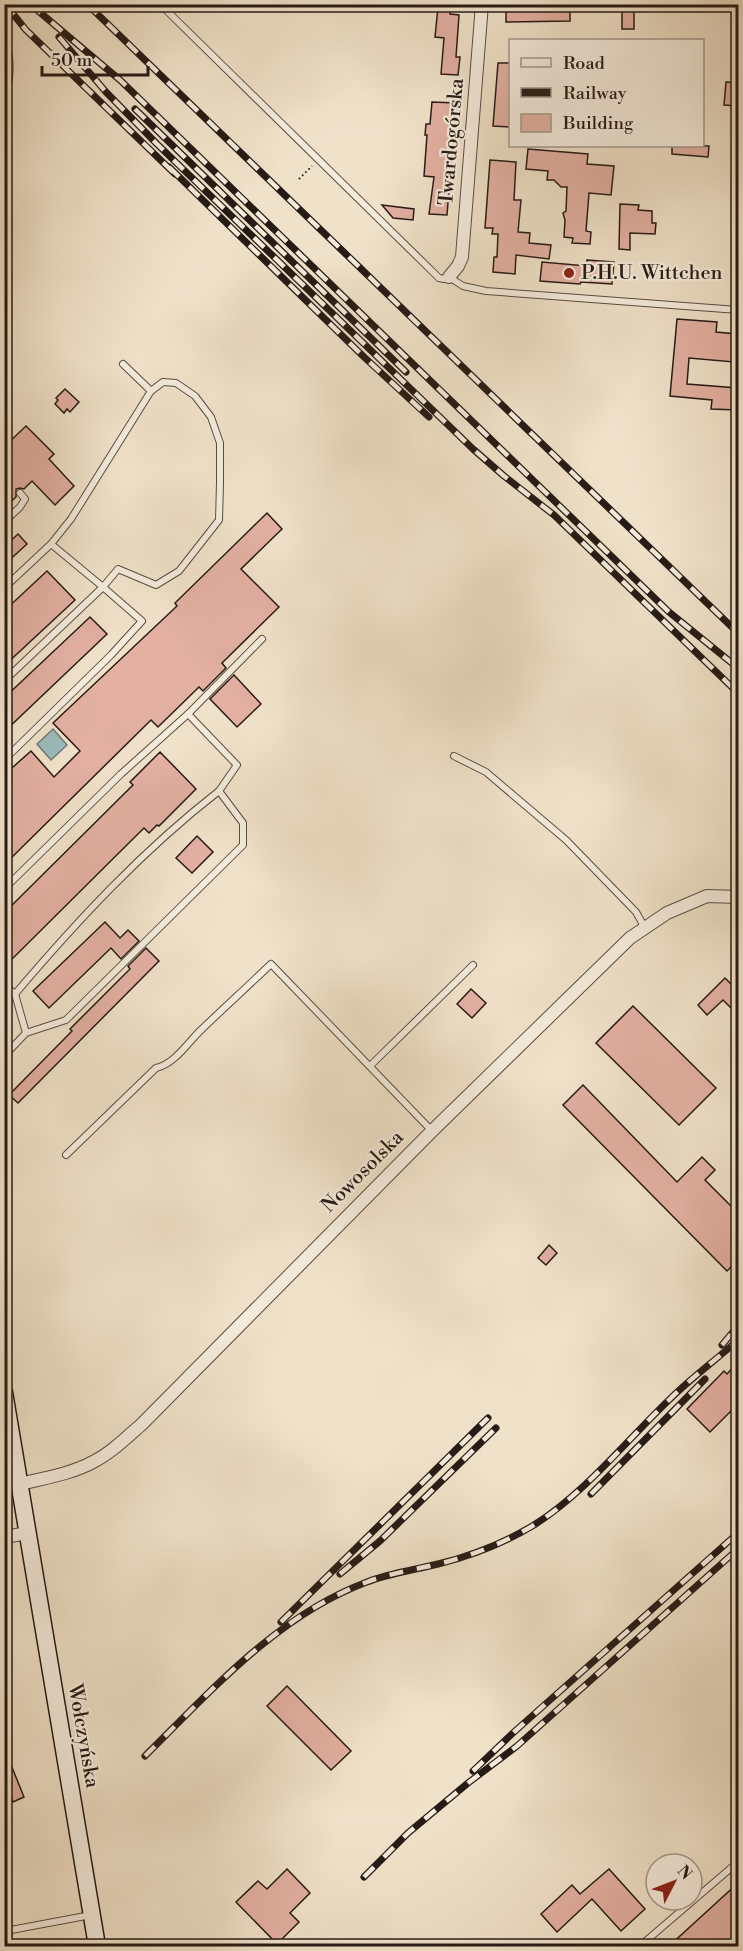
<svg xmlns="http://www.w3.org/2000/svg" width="743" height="1951" font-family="'Libre Bodoni',serif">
  <rect width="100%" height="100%" fill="#f0e2c9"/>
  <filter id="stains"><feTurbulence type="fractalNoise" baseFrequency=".00333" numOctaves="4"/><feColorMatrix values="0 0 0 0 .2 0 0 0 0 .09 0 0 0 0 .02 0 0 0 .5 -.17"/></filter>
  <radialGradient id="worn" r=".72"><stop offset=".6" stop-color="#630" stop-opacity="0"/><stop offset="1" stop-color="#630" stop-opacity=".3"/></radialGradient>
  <path fill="#9bbcbc" stroke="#6d7c79" stroke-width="1.5" d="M53,729L67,745L51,760L37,744Z"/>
  <g fill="#e3b0a2" stroke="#271b15" stroke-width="1.5">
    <path d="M506,4H529V9L570,7V21L506,22Z"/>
    <path d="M438,7L450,8V14L459,15L456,57H460L458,75L441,74L444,38L435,37Z"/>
    <rect x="622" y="8" width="12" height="21"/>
    <path d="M498,63H510V127L493,126Z"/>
    <path d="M726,82L738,83V106L724,105Z"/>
    <path d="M432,102L456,103L447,215L429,214L434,177L424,176L427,135H425L426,124H430Z"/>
    <path d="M672,146H709L708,157L672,154Z"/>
    <path d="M528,149L588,154L587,164L614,166L611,195L589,193L586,231L591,232L590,244L572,243L573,238L564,237L565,220L563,213L566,211L567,187H561L554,180H547L548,171L526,169Z"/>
    <path d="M490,160L516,162L514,200H521L518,232L530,233L529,243L551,245L549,259L516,255L515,274L493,272L494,257H497L498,234H492L493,228H485Z"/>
    <path d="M620,204L639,205L638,210L652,211V223H656L655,234L630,233V250L619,249Z"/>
    <path d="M382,205L414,209L413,220L393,218Z"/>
    <path d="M587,260L614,262L612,284L581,282L580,284L540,281L542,262L587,266Z"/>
    <path d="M677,319L717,322L716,332L737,334L734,362L689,358L687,384L738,388L737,410L711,409L712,400L670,396Z"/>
    <path d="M65,389L79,402L70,412L67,409L64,413L55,404L58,400L56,398Z"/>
    <path d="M26,426L54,454L49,459L74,486L55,505L32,481L24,489L20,488L16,489V497L4,508V447Z"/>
    <path d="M267,513L282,529L241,569L279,607L222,663L226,668L203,691L199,687L158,727L151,720L4,865V831L9,826L4,821V775L31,751L54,777L80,751L53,723L177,606L175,603Z"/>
    <path d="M18,534L27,544L4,565V547Z"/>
    <path d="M47,571L75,600L4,666V611Z"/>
    <path d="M90,617L107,634L4,732V698Z"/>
    <path d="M234,675L261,704L237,727L210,699Z"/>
    <path d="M160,752L196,789L159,826L157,825L149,833L144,828L4,967V913L133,785L130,782Z"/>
    <path d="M197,836L213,852L192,873L176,858Z"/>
    <path d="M105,922L120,938L128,930L139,941L121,959L111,948L49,1008L33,991Z"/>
    <path d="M146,948L159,961L18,1103L9,1095L72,1031L70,1029L130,969L128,966Z"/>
    <path d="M725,978L738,991V1015L723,1000L707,1015L698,1005Z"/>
    <path d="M471,989L486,1003L472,1018L457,1004Z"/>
    <path d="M633,1006L716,1088L679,1125L596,1043Z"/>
    <path d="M583,1085L677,1182L702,1157L715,1170L705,1180L738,1213V1260L727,1271L563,1105Z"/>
    <path d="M549,1245L557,1253L546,1265L538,1258Z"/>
    <path d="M738,1362V1404L710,1432L687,1409L724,1371L727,1374Z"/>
    <path d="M287,1686L351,1751L331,1770L267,1706Z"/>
    <path d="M5,1750L24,1797L13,1802L11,1796L4,1799Z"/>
    <path d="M287,1869L310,1893L290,1913L299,1922L277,1944L236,1902L258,1881L267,1889Z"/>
    <path d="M609,1869L645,1909L621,1931L592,1899L557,1932L541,1914L572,1885L580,1894Z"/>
    <path d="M738,1883V1947H668Z"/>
  </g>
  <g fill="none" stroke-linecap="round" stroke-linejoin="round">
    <defs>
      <g id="lane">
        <path d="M160,4L439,278L444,279L449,277L463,286L486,291L738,310"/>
        <path d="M4,38C12,58 11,79 4,100"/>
        <path d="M123,364L151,391"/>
        <path d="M4,522L20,507L25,499L20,493"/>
        <path d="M4,588L51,544L71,519L151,391L163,382L176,383L195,396L211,417L220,443V483L219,520L179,571L156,585L118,569L103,587L51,544"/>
        <path d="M4,681L103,587L142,621L111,655L4,760"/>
        <path d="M454,756L486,772L566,840L636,912L645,928"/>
        <path d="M4,889L121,774L188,714L262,639"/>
        <path d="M4,985L15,994L26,1033"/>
        <path d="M15,994C77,921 143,850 219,791"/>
        <path d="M4,1056L26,1033L66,1020L243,845V823L219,791L237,765L188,714"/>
        <path d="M370,1066L473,965"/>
        <path d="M66,1155L156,1068C176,1063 188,1042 202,1029C225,1007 248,986 271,964L432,1131"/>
        <path d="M4,1939L11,1930L91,1915"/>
        <path d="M640,1946L738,1862"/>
      </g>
      <g id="street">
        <path d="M449,277L458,266L462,257L482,4"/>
        <path d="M738,583V584"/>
        <path d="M20,1484C44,1478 71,1474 93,1462C111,1453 126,1438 142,1424L432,1131L630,938L667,913L707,896L738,897"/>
        <path d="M4,1537L28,1533"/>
      </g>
      <path id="secondary" d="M4,1392L97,1946"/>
    </defs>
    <use href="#lane" stroke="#594d42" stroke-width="8"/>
    <use href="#street" stroke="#594d42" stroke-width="14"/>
    <use href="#secondary" stroke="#271b15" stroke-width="19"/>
    <path stroke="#271b15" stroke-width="2" stroke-dasharray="1.5 3" stroke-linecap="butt" d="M299,179L312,166"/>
    <use href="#lane" stroke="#f5ecdc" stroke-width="6"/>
    <use href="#street" stroke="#f5ecdc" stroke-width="12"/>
    <use href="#secondary" stroke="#f5ecdc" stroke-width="16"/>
    <defs>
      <g id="rail">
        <path d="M5,4L26,30L175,174"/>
        <path d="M30,4L120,80L669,612L738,668"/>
        <path d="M87,4L738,633"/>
        <path d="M59,37L106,92L157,144L473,449L504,476L554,515L738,693"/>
        <path d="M135,109L406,372"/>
        <path d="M169,167L364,357L429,417"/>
        <path d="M722,1345L738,1326"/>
        <path d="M591,1494L705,1379"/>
        <path d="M340,1574L380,1541L496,1428"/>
        <path d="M281,1622L488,1418"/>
        <path d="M145,1756C211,1691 278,1615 367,1582C390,1573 414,1570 438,1564C471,1556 504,1543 534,1525C586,1492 626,1441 670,1399C691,1378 716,1360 738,1340"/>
        <path d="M473,1771L514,1732L738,1533"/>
        <path d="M364,1877L408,1833L468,1783L517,1746L738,1549"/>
      </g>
    </defs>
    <use href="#rail" stroke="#271b15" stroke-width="7"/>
    <use href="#rail" stroke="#f5ecdc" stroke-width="4.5" stroke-dasharray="14" stroke-linecap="butt"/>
  </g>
  <circle fill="#8f2418" stroke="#f5ecdc" stroke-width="2" cx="569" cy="273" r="6"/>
  <g text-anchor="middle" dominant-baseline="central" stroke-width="4.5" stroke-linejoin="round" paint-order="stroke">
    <g font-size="20" fill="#271b15" stroke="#f5ecdc">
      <text transform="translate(452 142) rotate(-85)">Twardogórska</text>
      <text transform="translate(363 1172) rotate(-45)">Nowosolska</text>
      <text transform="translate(83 1736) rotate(80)">Wołczyńska</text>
    </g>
    <g font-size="20" fill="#271b15" stroke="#f5ecdc" text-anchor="start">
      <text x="581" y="273">P.H.U. Wittchen</text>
    </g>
  </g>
  <rect width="743" height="1951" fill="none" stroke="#f0e2c9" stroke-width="24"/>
  <rect x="6" y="6" width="731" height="1939" fill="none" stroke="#271b15" stroke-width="3"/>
  <rect x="12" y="12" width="719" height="1927" fill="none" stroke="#271b15" stroke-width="1.5"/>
  <rect x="509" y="39" width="195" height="108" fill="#f5ecdc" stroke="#a3988c" stroke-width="1.5"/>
  <rect x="521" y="58" width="30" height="9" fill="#f5ecdc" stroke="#a3988c" stroke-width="1.5"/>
  <text x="563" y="69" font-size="18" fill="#271b15">Road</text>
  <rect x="521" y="88" width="30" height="9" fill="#271b15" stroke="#a3988c" stroke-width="1.5"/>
  <text x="563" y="99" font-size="18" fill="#271b15">Railway</text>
  <rect x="521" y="114" width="30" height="18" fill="#e3b0a2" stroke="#a3988c" stroke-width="1.5"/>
  <text x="563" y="129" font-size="18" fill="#271b15">Building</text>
  <g transform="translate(674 1882) rotate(48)"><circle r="28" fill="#f5ecdc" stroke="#a3988c" stroke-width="1.5"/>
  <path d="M0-4.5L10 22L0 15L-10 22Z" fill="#8f2418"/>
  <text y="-9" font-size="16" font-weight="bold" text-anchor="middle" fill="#271b15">N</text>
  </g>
  <path d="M42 66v9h106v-9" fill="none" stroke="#271b15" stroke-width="3"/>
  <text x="51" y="66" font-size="18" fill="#271b15" stroke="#f5ecdc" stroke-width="4.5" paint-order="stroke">50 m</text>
  <rect width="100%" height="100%" filter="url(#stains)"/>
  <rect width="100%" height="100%" fill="url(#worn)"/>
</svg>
